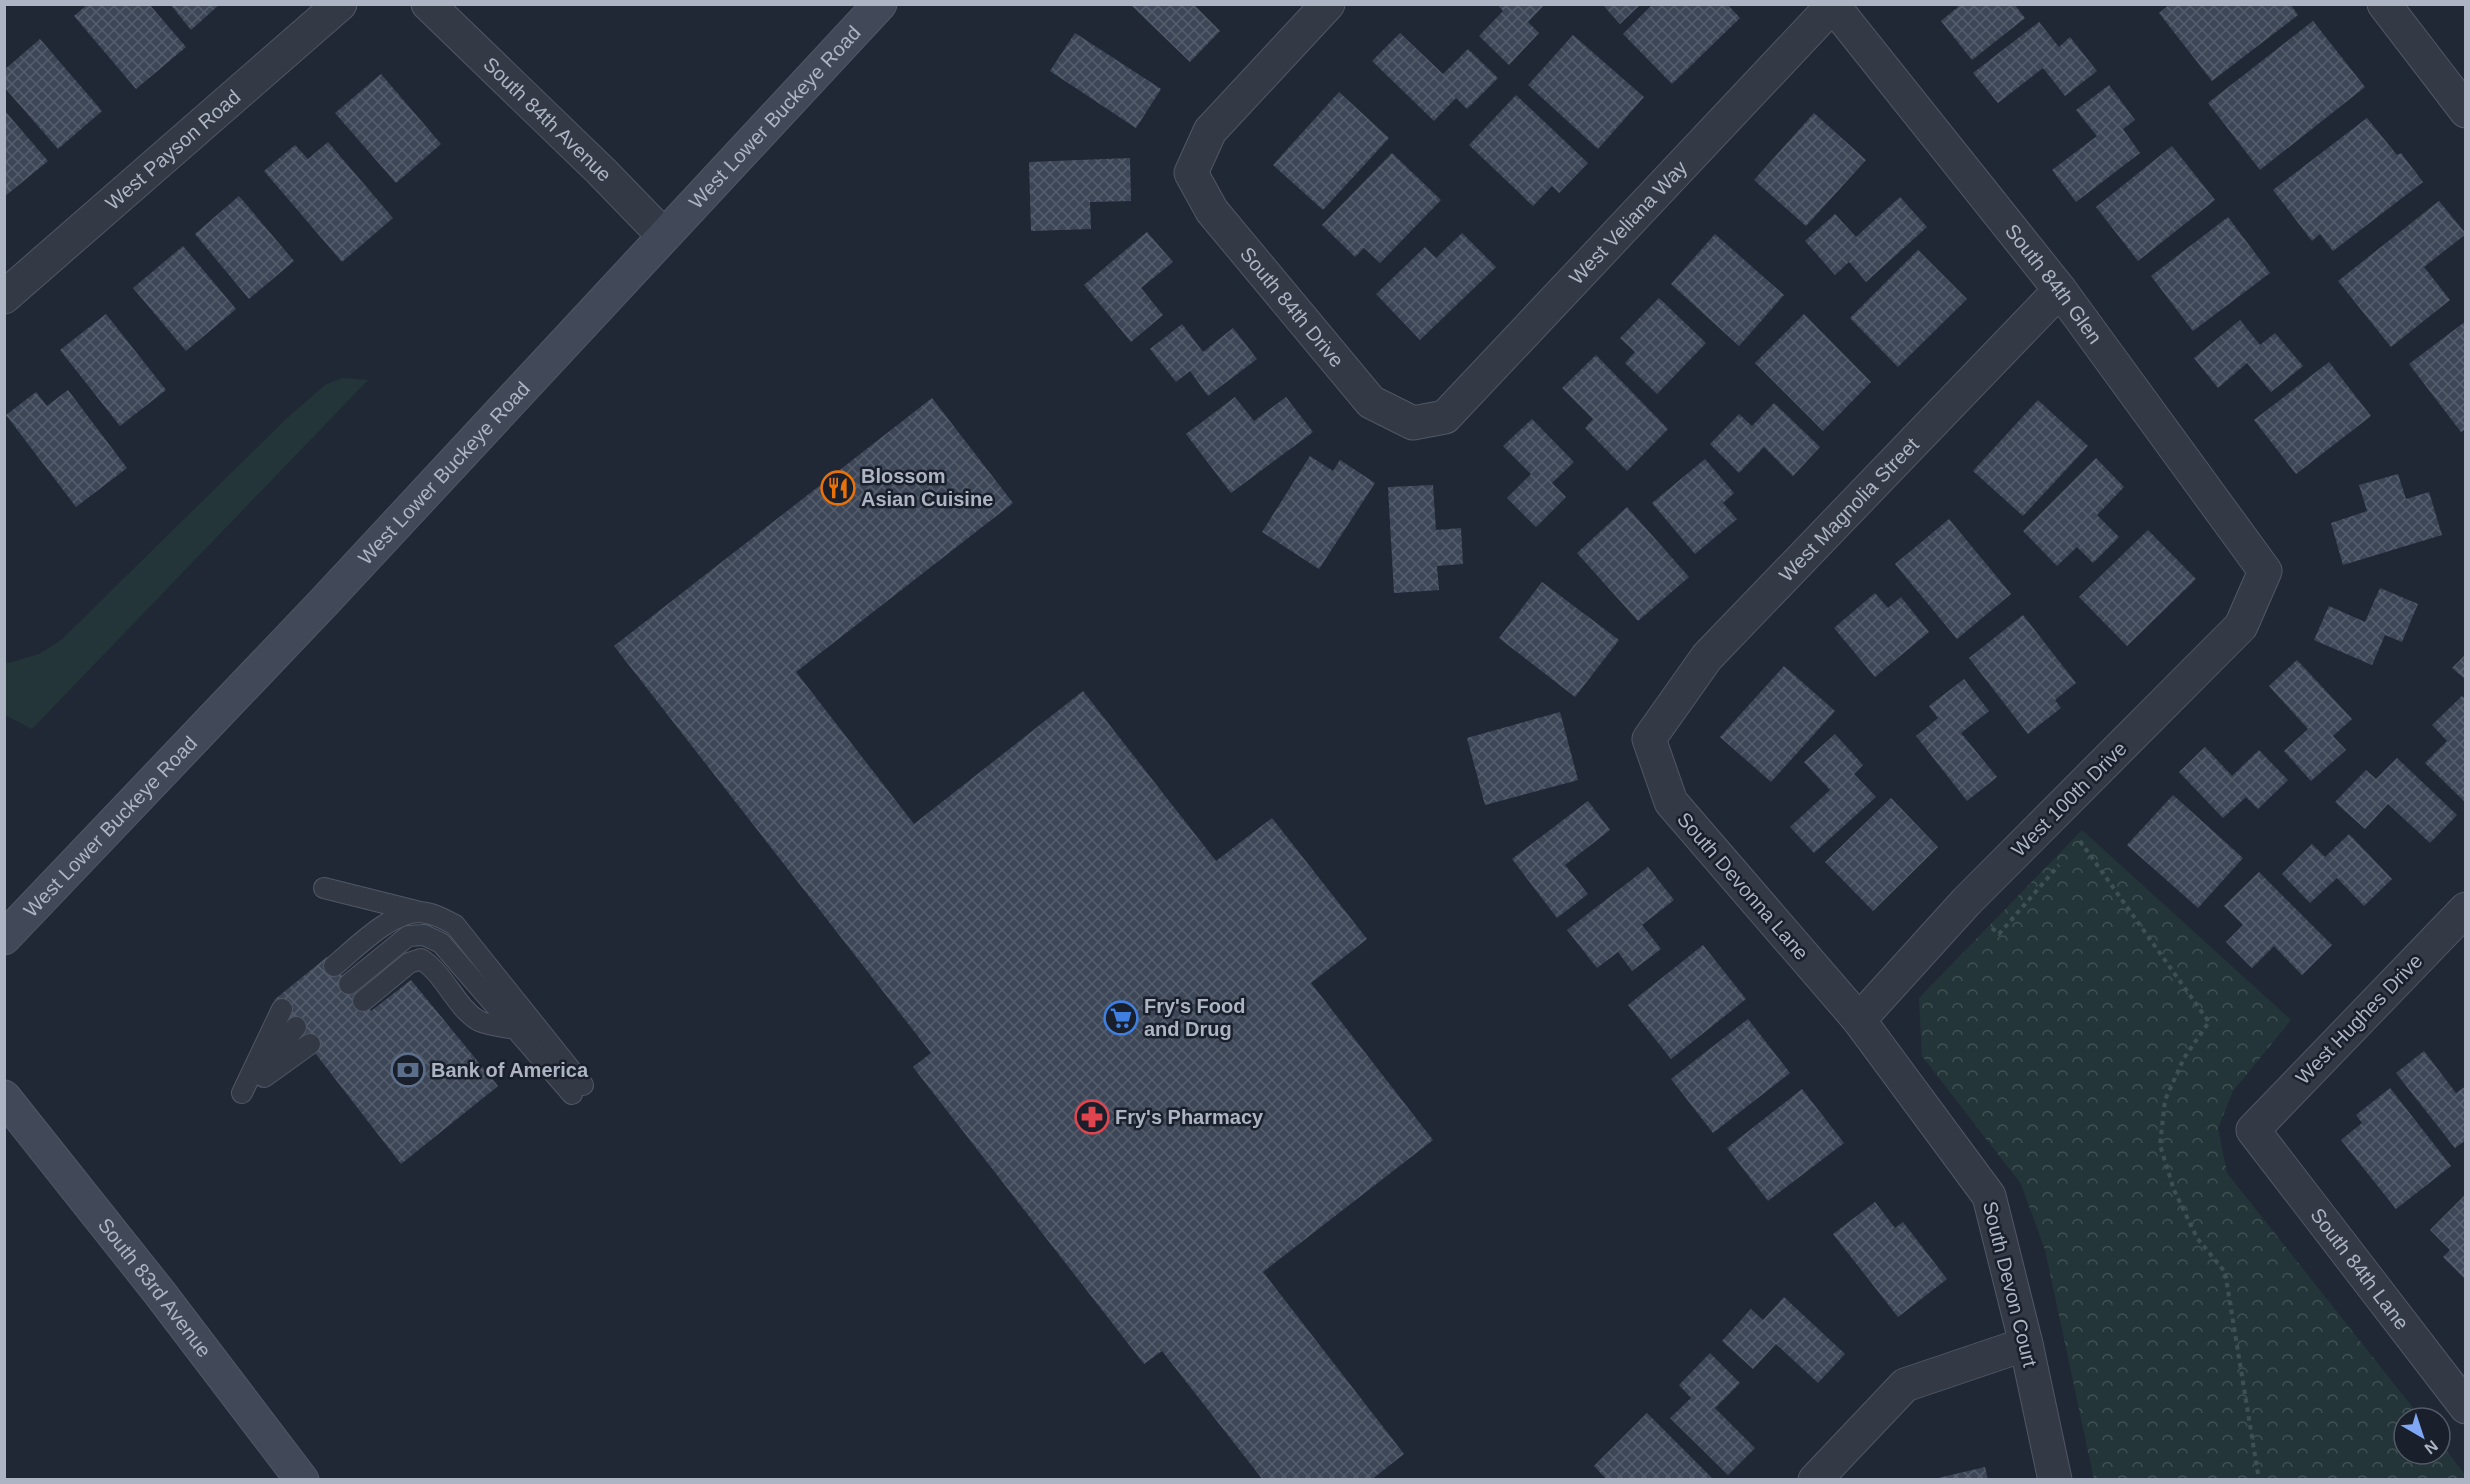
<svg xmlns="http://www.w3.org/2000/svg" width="2470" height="1484" font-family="Helvetica,sans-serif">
  <defs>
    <pattern id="park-crowns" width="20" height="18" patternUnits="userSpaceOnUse" patternTransform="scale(1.5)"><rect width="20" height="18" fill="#233538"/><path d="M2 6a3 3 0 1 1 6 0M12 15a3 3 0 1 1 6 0" fill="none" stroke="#405053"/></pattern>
    <pattern id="building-cross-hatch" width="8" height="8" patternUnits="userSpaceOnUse" patternTransform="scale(1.5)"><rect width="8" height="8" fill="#3c4656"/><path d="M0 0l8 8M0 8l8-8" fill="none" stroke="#565e6d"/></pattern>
  </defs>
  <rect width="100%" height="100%" fill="#202836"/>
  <path fill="#233538" d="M342,378L368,380L32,729L5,715V664L39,654L60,641L286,419L325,385Z"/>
  <path fill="url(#park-crowns)" d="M2082,830L2291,1020L2233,1091L2218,1128L2227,1173L2421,1418H2404V1454H2440V1442L2465,1475V1479H2094L2045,1250L2021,1184L1922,1056L1919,998Z"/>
  <g fill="url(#building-cross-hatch)">
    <path d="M88,4H149L186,47L136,89L74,16Z"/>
    <path d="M170,4H220L191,30Z"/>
    <path d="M1130,4H1193L1220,31L1190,62Z"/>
    <path d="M1497,4H1545L1528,22L1539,33L1509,65L1479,36L1503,11Z"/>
    <path d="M1602,4H1641L1620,24Z"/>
    <path d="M1653,4H1727L1740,18L1672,84L1623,34Z"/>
    <path d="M1956,4H2014L2025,18L1972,60L1941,21L1958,7Z"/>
    <path d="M2170,4H2290L2298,15L2212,81L2159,13Z"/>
    <path d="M2313,21L2365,87L2260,170L2208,103Z"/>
    <path d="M2039,22L2059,47L2070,37L2097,71L2065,96L2043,68L1998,103L1973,73Z"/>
    <path d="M1075,33L1161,89L1136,128L1050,71Z"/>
    <path d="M1400,33L1443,74L1468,49L1498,78L1467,109L1456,98L1434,121L1372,61Z"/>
    <path d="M1573,35L1644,97L1598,149L1528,85Z"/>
    <path d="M40,39L102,111L58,149L4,87V70Z"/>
    <path d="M381,74L441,144L396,183L335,113Z"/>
    <path d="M2109,85L2135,120L2123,129L2140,153L2076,202L2052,170L2097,136L2076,110Z"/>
    <path d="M1339,92L1389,138L1323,210L1273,165Z"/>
    <path d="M1516,95L1588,163L1559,193L1552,186L1533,206L1469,145Z"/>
    <path d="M4,110L48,161L4,197Z"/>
    <path d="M1814,113L1866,160L1806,226L1754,180Z"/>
    <path d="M2367,118L2397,155L2401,153L2423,182L2333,251L2320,234L2312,241L2273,190Z"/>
    <path d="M328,142L393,218L342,262L264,171L295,145L308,159Z"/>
    <path d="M2172,146L2215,200L2138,261L2096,207Z"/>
    <path d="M1392,153L1441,200L1380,263L1364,248L1355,257L1322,225Z"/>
    <path d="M1130,158L1131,201L1090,202L1091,229L1031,231L1029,162Z"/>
    <path d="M239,196L294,261L249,299L195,234Z"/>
    <path d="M1900,197L1927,227L1866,282L1849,262L1835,275L1805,241L1835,214L1856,237Z"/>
    <path d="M2439,201L2466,234L2424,267L2450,300L2391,347L2338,281Z"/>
    <path d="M2228,217L2270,273L2193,331L2151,276Z"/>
    <path d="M1147,232L1173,262L1141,288L1163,315L1131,342L1084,285Z"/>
    <path d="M1462,233L1496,267L1420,340L1376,294L1425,247L1436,258Z"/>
    <path d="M1715,234L1784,295L1739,346L1671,284Z"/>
    <path d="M183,246L236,309L186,351L133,288Z"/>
    <path d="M1918,250L1967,299L1898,367L1850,318Z"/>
    <path d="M1659,298L1706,343L1657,394L1625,363L1635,352L1620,338Z"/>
    <path d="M106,314L166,390L120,426L60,350Z"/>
    <path d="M1804,314L1871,382L1823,431L1755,363Z"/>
    <path d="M2240,320L2260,345L2275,333L2303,366L2271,392L2247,363L2218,388L2194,358Z"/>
    <path d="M2466,321V429L2461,432L2409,364Z"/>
    <path d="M1182,324L1203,352L1233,328L1257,359L1208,396L1190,371L1176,382L1150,349Z"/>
    <path d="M1596,355L1668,429L1627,471L1585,428L1593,419L1562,388Z"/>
    <path d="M2329,362L2371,416L2296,474L2254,420Z"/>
    <path d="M68,390L127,468L76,507L6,415L36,392L47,406Z"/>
    <path d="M1235,397L1254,421L1286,397L1313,432L1231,493L1186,434Z"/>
    <path d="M932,398L1013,503L796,672L914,824L1083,691L1216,861L1272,818L1367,939L1311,983L1433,1140L1263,1272L1404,1454L1371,1480H1263L1162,1351L1144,1364L913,1067L931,1053L614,646Z"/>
    <path d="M2038,400L2088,446L2023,516L1973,471Z"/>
    <path d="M1774,403L1820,447L1793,476L1764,447L1739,473L1710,444L1739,414L1752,426Z"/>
    <path d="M1532,419L1574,462L1552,483L1566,497L1536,527L1507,498L1531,474L1503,446Z"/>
    <path d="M1310,456L1333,471L1340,460L1375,483L1319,569L1262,532Z"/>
    <path d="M2096,458L2124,487L2097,515L2119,537L2093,563L2077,547L2057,566L2023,531Z"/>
    <path d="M1705,459L1734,493L1723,503L1737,519L1695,554L1652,503Z"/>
    <path d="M2398,474L2406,499L2429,492L2442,535L2343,565L2331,523L2367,511L2359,485Z"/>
    <path d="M1433,485L1436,530L1461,528L1463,564L1437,566L1439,590L1394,593L1388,487Z"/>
    <path d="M1627,507L1689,577L1638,621L1577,553Z"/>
    <path d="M1949,519L2011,594L1957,639L1895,564Z"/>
    <path d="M2148,530L2196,579L2127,646L2079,597Z"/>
    <path d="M1542,582L1619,640L1575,697L1499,638Z"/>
    <path d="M2380,588L2418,604L2402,642L2385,635L2372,665L2314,640L2329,606L2365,622Z"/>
    <path d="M1875,593L1888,608L1901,597L1929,632L1875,677L1834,628Z"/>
    <path d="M2023,615L2076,683L2055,700L2061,708L2028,734L1969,658Z"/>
    <path d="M2466,654V680L2452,668Z"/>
    <path d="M2297,660L2352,719L2333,736L2346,750L2311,781L2284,751L2308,729L2269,686Z"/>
    <path d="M1784,666L1835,711L1771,782L1720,737Z"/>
    <path d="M1964,679L1989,711L1961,733L1997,777L1967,801L1916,736L1938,718L1929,706Z"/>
    <path d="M2462,696L2466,699V803L2425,763L2447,741L2432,725Z"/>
    <path d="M1560,712L1578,780L1485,805L1467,738Z"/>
    <path d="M1835,734L1863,765L1854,774L1876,797L1814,853L1790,827L1830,790L1804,762Z"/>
    <path d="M2205,747L2232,776L2259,750L2288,780L2258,809L2246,797L2223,818L2179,772Z"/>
    <path d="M2397,758L2457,815L2430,843L2388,804L2365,829L2335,802L2366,770L2376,779Z"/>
    <path d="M2173,795L2243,858L2198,908L2127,845Z"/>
    <path d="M1891,798L1938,847L1873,911L1825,862Z"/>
    <path d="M1588,801L1610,830L1565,865L1588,894L1557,918L1512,859Z"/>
    <path d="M2349,834L2392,879L2364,906L2337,878L2310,903L2282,874L2312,844L2325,857Z"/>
    <path d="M1648,867L1674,900L1642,925L1661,949L1632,971L1618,952L1597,968L1567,930Z"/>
    <path d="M2259,872L2332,945L2302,975L2274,946L2252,968L2226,942L2243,925L2224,906Z"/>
    <path d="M1703,945L1746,999L1671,1059L1628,1005Z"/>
    <path d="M327,957L371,1011L411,980L498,1086L401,1164L274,1000Z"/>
    <path d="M1748,1019L1790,1073L1713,1133L1671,1079Z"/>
    <path d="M2424,1051L2456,1093L2466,1086V1140L2455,1148L2396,1073Z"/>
    <path d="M2390,1088L2451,1166L2396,1209L2341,1140L2362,1123L2356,1115Z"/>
    <path d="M1802,1089L1844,1143L1768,1201L1727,1148Z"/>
    <path d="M2466,1194V1280L2443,1257L2450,1250L2430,1230Z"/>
    <path d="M1875,1202L1895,1228L1903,1222L1947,1279L1898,1317L1833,1234Z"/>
    <path d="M1784,1297L1845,1354L1818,1383L1776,1344L1753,1369L1722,1341L1751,1309L1763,1320Z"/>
    <path d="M1710,1353L1740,1383L1715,1408L1755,1448L1728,1475L1670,1418L1691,1398L1679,1385Z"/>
    <path d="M1647,1413L1714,1480H1607L1594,1466Z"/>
    <path d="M1985,1467L1988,1480H1934V1479Z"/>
  </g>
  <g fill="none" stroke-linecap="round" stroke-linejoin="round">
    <defs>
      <g id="service">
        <path d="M324,888L416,911"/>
        <path d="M334,966C356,948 390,912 420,912C433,913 444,919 455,925L583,1085"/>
        <path d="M349,984L408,936L424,935L441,943L572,1094"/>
        <path d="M363,1001L409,963L421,959C446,975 455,1007 479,1021C490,1026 505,1027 516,1029"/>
        <path d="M263,1067L296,1027"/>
        <path d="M264,1077L310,1044"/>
        <path d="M242,1093L282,1009"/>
      </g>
      <g id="minor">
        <path id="s1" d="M428,4L601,171L664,236"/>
        <path id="s2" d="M1328,4L1210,131L1191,173L1212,211L1371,402L1413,423L1445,417L1833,5"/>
        <path id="s3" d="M1832,4L2060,290L2265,571L2241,626L1966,902L1859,1020"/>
        <path d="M2384,4L2466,111"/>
        <path id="s4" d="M4,297L340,4"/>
        <path id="s5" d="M2466,909L2253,1130L2466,1407"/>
        <path d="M1815,1480L1905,1385L2026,1344"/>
        <path id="s6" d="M2055,1480L2026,1344L1989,1196L1859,1020L1671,802L1649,739L1707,657L2060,290"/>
      </g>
      <g id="secondary">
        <path id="s7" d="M4,938L325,601L880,4"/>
        <path id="s8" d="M4,1097L159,1292L302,1480"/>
      </g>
    </defs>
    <use href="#service" stroke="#515764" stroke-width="22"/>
    <use href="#minor" stroke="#515764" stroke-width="35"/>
    <use href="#secondary" stroke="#515764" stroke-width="35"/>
    <g stroke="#3f5054" stroke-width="4" stroke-dasharray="4.5 4.5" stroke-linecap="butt">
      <path d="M2080,841L2209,1022L2184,1058L2165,1100L2160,1145L2174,1190L2197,1238L2225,1272L2259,1480"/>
      <path d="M1992,928L1999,934L2059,865"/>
    </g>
    <use href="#service" stroke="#333a46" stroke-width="20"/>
    <use href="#minor" stroke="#333a46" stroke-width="33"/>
    <use href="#secondary" stroke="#414959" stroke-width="33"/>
  </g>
  <defs>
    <symbol id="restaurant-ring" viewBox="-11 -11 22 22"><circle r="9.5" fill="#191f2b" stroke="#e8710a" stroke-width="1.5"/><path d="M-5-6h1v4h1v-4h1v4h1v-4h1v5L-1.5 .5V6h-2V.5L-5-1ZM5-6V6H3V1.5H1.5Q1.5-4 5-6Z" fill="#e8710a"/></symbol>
    <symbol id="supermarket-ring" viewBox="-11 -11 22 22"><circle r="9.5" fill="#191f2b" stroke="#3f7fe0" stroke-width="1.5"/><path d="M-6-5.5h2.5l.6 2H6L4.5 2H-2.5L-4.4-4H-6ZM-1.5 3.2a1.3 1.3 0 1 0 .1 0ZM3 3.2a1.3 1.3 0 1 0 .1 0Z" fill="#3f7fe0"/></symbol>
    <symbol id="bank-ring" viewBox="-11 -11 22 22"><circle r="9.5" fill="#191f2b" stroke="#5c6f8a" stroke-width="1.5"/><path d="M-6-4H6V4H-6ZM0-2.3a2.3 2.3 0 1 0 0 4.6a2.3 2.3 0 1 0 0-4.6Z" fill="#5c6f8a"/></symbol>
    <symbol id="pharmacy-ring" viewBox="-11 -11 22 22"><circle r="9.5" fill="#191f2b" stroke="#e0444e" stroke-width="1.5"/><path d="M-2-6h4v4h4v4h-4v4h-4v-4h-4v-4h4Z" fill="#e0444e"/></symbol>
  </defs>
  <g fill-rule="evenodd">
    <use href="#restaurant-ring" x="819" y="469" width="38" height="38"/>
    <use href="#supermarket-ring" x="1102" y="999" width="38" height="38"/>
    <use href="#bank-ring" x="389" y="1051" width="38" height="38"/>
    <use href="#pharmacy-ring" x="1073" y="1098" width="38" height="38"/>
  </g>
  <g text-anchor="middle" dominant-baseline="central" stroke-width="5" stroke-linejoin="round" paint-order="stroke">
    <g font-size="20" fill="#adb4c3" stroke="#191f2b">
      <text stroke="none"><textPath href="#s7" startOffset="1126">West Lower Buckeye Road</textPath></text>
      <text stroke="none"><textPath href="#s1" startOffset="166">South 84th Avenue</textPath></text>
      <text stroke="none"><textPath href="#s4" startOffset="224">West Payson Road</textPath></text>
      <text stroke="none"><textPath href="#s2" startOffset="858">West Veliana Way</textPath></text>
      <text stroke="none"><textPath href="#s3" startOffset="357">South 84th Glen</textPath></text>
      <text stroke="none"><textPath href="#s2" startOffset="388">South 84th Drive</textPath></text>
      <text stroke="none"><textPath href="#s7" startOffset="640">West Lower Buckeye Road</textPath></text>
      <text stroke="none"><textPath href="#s6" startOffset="1170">West Magnolia Street</textPath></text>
      <text transform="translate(2069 799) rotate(-45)">West 100th Drive</text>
      <text stroke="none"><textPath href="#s7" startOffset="154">West Lower Buckeye Road</textPath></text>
      <text transform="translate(1743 886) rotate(49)">South Devonna Lane</text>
      <text transform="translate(2359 1019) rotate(-46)">West Hughes Drive</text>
      <text stroke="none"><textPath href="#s5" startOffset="482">South 84th Lane</textPath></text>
      <text transform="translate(2010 1284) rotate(76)">South Devon Court</text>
      <text stroke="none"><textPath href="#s8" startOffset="243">South 83rd Avenue</textPath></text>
    </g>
    <g font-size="20" font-weight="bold" fill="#adb4c3" stroke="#191f2b" text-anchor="start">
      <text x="861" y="476">Blossom<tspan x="861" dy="23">Asian Cuisine</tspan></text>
      <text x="1144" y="1006">Fry's Food<tspan x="1144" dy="23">and Drug</tspan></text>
      <text x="431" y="1070">Bank of America</text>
      <text x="1115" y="1117">Fry's Pharmacy</text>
    </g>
  </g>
  <rect width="2470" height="1484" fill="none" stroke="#adb4c3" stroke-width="12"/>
  <g transform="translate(2422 1436) rotate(141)"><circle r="28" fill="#191f2b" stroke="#545b68" stroke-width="1.5"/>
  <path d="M0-4.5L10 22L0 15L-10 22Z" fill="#80a6f6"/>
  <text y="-9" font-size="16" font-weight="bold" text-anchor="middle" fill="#adb4c3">N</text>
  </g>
</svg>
